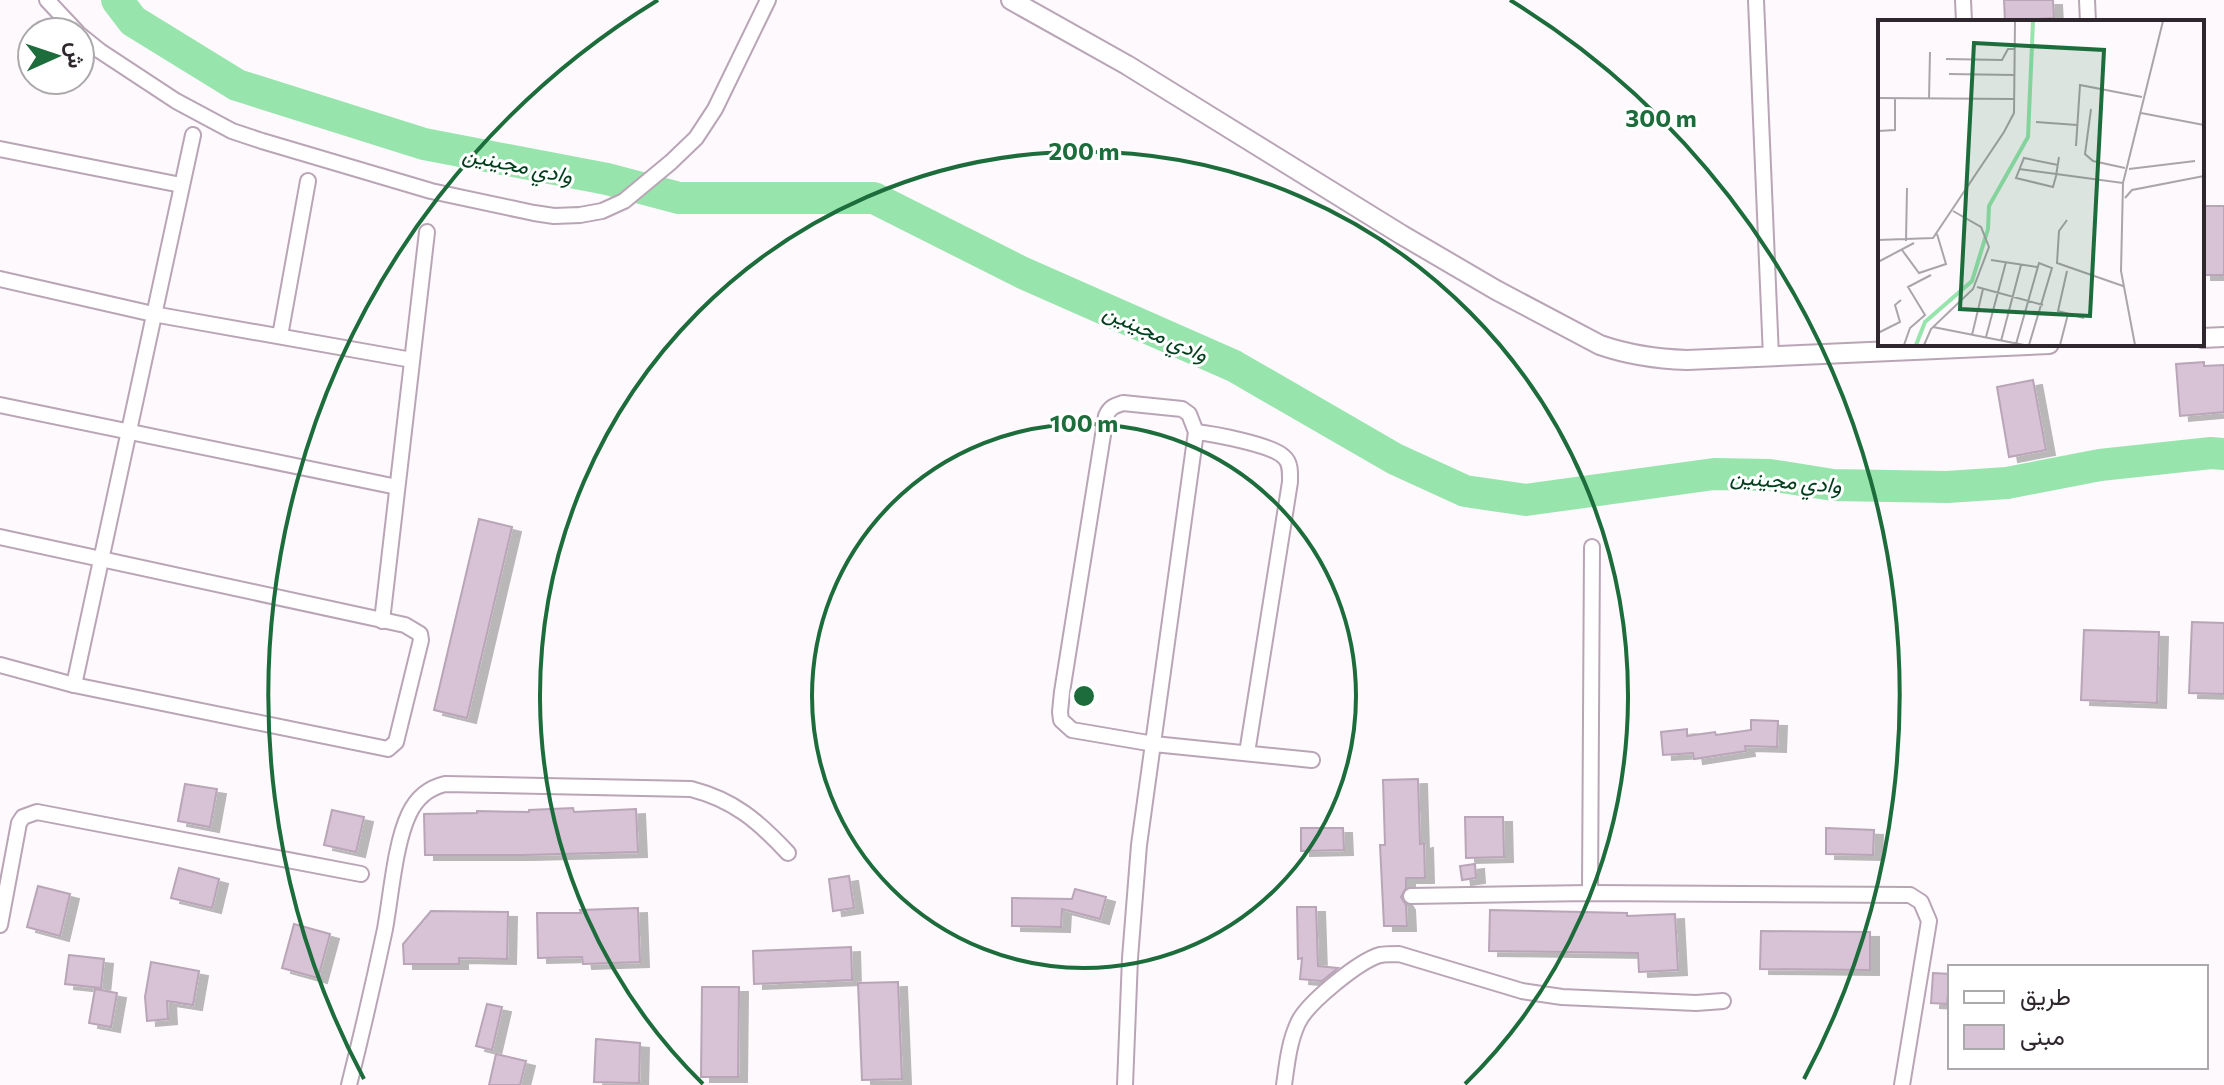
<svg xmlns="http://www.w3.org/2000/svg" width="2224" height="1085" font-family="Commissioner,Vazirmatn,sans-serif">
  <defs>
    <filter id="shadow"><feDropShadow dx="9" dy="5" stdDeviation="0" flood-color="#0004"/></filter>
  </defs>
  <rect width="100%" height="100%" fill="#fdf9fc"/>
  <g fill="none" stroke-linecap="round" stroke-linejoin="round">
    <path stroke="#97e5ad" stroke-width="32" d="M117,0L133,21L237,85L424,144L607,179L679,198H874L1023,273L1234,366L1395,459L1465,491L1526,500L1714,474L1770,475L1833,485L1947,487L2007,483L2100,465L2211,453L2224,454"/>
  </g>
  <g fill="#d7c3d5" stroke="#b9a5b7" stroke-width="2" filter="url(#shadow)">
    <path d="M2004,0H2053L2054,18L2005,21Z"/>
    <rect x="2202" y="206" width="22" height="69"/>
    <path d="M2204,362V366L2224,365V412L2180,416L2176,364Z"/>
    <path d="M2033,380L2046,450L2009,457L1997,387Z"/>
    <path d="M479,519L512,527L467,718L434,710Z"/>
    <path d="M2192,622L2224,623V694L2189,693Z"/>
    <path d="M2084,630L2159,632L2157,703L2081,700Z"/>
    <path d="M1751,720L1778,721L1777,747L1745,746L1746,751L1694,759L1693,753L1663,755L1661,732L1687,729V736L1715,732L1716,735L1751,730Z"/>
    <path d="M1418,779L1420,844L1424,843L1425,878H1406V888L1401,897L1406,905L1407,926H1384L1380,845H1385L1383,780Z"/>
    <path d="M185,784L217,789L210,827L178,821Z"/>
    <path d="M573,808L574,812L636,809L638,852L523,855H425L424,814L477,813V811L529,812V810Z"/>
    <path d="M332,810L364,817L356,852L324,845Z"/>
    <path d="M1465,817H1503L1504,857L1466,858Z"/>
    <path d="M1301,828H1343L1344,850L1301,851Z"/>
    <path d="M1826,828L1874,830L1873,855L1826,854Z"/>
    <path d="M1475,864L1476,878L1462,880L1460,866Z"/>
    <path d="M179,868L219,879L212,908L171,898Z"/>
    <path d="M849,876L854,908L833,911L829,879Z"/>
    <path d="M38,886L70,894L60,936L27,927Z"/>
    <path d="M1075,889L1106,897L1100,919L1062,909L1061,927L1012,926V898L1072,899Z"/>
    <path d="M1297,907H1316L1318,966L1338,968L1322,981L1300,979L1302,958L1298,959Z"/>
    <path d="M638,908L640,962L583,964L582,957L538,958L537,913H581L580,910Z"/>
    <path d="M1490,910L1627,913V916L1675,914L1678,970L1639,972L1638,953L1489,951Z"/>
    <path d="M431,911L508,912L507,959L459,958V964H404L403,944Z"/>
    <path d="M294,924L330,934L318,978L282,968Z"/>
    <path d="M1761,931L1870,932V970L1760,969Z"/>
    <path d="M851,947L852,980L754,984L753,951Z"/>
    <path d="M69,955L104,959L101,988L65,984Z"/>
    <path d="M151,962L199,971L193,1005L167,1001L168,1019L147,1021L145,997Z"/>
    <path d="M1933,973L1950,974L1947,1004L1931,1003Z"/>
    <path d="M898,982L902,1079L862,1080L858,983Z"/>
    <path d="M702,987H739L738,1077H701Z"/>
    <path d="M95,989L117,993L111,1027L89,1023Z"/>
    <path d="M487,1004L502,1007L492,1050L476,1046Z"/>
    <path d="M596,1039L640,1043L639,1083L594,1082Z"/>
    <path d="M496,1054L526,1061L520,1085H489Z"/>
  </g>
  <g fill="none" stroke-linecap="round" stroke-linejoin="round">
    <defs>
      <g id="minor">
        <path d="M47,0L77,32"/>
        <path d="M1756,0L1771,357"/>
        <path d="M1963,0L1964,22"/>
        <path d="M2087,0L2088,22"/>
        <path d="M80,35L100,51L176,101L232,131L262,141L431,191L534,213L554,216L580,215L602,211L624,201L671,162L696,138L715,109L768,0"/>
        <path d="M0,149L181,185"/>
        <path d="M0,279L153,314L412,360"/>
        <path d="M280,336L308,181"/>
        <path d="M0,405L397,487"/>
        <path d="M1196,432C1214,434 1273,445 1284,457C1291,463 1290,473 1290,482L1247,753"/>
        <path d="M0,537L405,625L420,634L421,640L396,742L388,749L74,685L0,665"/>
        <path d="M382,621L427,232"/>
        <path d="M74,685L193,135"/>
        <path d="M1590,893L1592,547"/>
        <path d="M1411,896L1590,893L1910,895L1921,902L1929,921L1902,1085"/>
        <path d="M0,925L19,823L23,817L37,812L361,874"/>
        <path d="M349,1085C362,1033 374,981 385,929C391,896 395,843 409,814C416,799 428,788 445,784L691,789C734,800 758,821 788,853"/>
        <path d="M1125,1085L1130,958L1139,845L1196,432L1189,414L1182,409L1123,403C1114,406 1110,407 1106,416L1062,692L1060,712L1061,720L1072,730L1154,744L1312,760"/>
        <path d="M1284,1085C1287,1064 1289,1042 1298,1023C1307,1003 1359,961 1380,955C1386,954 1394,954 1399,954L1522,991L1562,997L1696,1003L1723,1001"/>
      </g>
      <g id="tertiary">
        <path d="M1011,0L1127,65L1402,235L1496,290L1600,345C1629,355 1656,359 1687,360L2049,344"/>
        <path d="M2202,338L2224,337"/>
      </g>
    </defs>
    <use href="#minor" stroke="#b9a5b6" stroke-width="18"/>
    <use href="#tertiary" stroke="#b9a5b6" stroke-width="22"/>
    <use href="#minor" stroke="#fff" stroke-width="14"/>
    <use href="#tertiary" stroke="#fff" stroke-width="18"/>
  </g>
  <g fill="none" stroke="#1d6c3c" stroke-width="4">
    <circle cx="1084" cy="696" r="272"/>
    <path d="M703 1084A544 544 0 1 1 1465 1084"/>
    <path d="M364 1079A816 816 0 0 1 658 0M1510 0A816 816 0 0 1 1804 1079"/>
  </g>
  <g text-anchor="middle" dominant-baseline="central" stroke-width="6" stroke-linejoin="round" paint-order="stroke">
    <g font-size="22" font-style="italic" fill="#003e1c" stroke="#fff">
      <text transform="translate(518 164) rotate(12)">وادي مجينين</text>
      <text transform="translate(1156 332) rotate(24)">وادي مجينين</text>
      <text transform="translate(1786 480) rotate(5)">وادي مجينين</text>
    </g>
  </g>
  <g transform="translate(1878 20)">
    <rect width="326" height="326" fill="#fdf9fc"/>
    <path fill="none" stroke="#97e5ad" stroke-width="4" d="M38,325L47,302L94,261L110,209L111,186L150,117L155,1"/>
    <path fill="none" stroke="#aaa5aa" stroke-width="2" d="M68,39L124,40L130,29H136M71,54L136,55M0,78L136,79M51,79L52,32M213,89L207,134L215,141L247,148M263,93L326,105M158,102L199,105M0,111L17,110V78M198,126L202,65L264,77M180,145L146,138L138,158L175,167L178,156L181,137M141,149L245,163M251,149L317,141M247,178L254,170L326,156M189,200L181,211L179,243L245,266M0,220L55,218L126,112L136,93L137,1M28,221L29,168M24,230L41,253L68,244L59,214M113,240L159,247M0,242L36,223M189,251L180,291L206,298M99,267L165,285M55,307L146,325M0,313L22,302L17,285L23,280M94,315L105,269M108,317L128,242M123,321L143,245M138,324L161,243L174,248L151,325M26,325L32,308L47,295L30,267L53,255M46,325L53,309L95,269L111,227L103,207L75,191M182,325L190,294M257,325L243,251L245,163L285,1"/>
    <path fill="#1d6c3c" fill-opacity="0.15" stroke="#1d6c3c" stroke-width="4" d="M96,23L226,30L212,296L82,289Z"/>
    <rect width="326" height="326" fill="none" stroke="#2e272e" stroke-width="4"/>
  </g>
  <circle cx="1084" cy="696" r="12" fill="#1d6c3c" stroke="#fff" stroke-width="4"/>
  <g font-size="24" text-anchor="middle" font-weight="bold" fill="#1d6c3c" stroke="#fff" stroke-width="6" stroke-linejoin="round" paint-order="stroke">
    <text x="1661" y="127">300 m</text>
    <text x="1084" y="160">200 m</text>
    <text x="1084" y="432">100 m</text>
  </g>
  <rect x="1948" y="965" width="260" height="104" fill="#ffffff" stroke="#aba9ab" stroke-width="2"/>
  <rect x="1964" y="991" width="40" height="12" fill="#ffffff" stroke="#aba9ab" stroke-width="2"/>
  <text x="2020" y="1005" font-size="24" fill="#2e272e">طريق</text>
  <rect x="1964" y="1025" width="40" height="24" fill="#d7c3d5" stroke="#aba9ab" stroke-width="2"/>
  <text x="2020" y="1045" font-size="24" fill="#2e272e">مبنى</text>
  <g transform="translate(56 56) rotate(87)"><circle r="38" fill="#ffffff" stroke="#aba9ab" stroke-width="2"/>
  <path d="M0-6L14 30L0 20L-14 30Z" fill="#1d6c3c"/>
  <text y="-12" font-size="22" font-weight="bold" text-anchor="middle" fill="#2e272e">ش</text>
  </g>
</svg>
